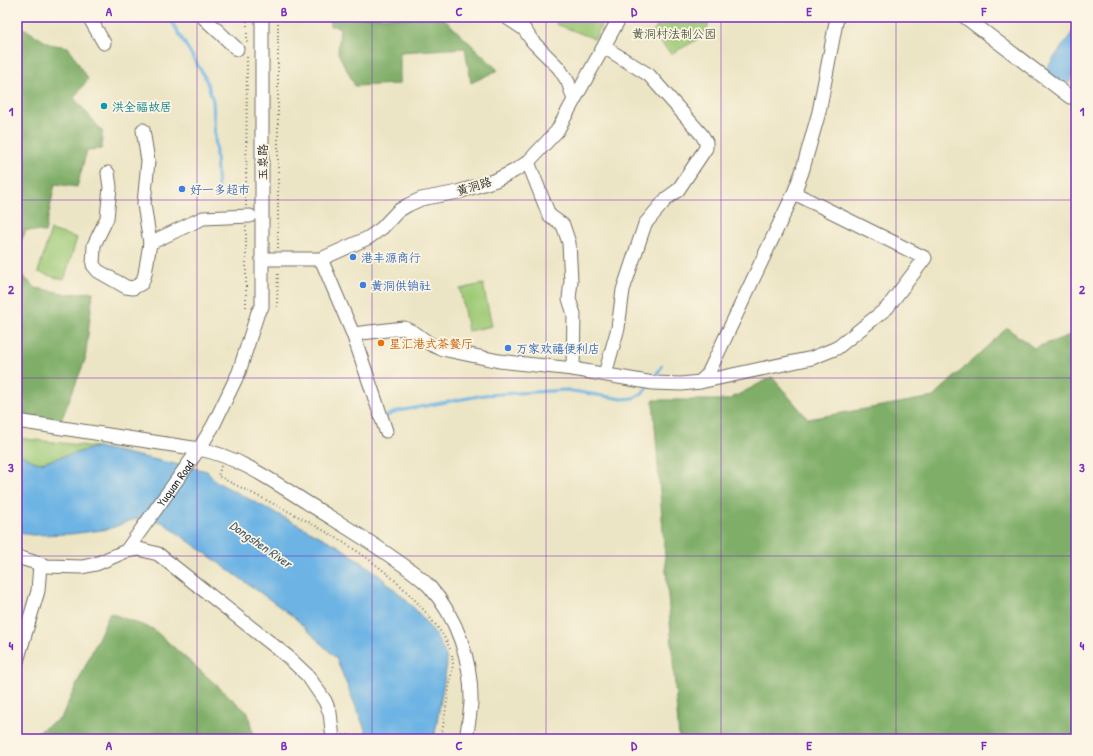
<svg xmlns="http://www.w3.org/2000/svg" width="1093" height="756" font-family="'Patrick Hand','LXGW WenKai TC',sans-serif">
  <rect width="100%" height="100%" fill="#fcf5e5"/>
  <filter id="ink" filterUnits="userSpaceOnUse"><feTurbulence type="fractalNoise" baseFrequency=".025" numOctaves="2"/><feDisplacementMap in="SourceGraphic" scale="8" xChannelSelector="R" yChannelSelector="G"/><feConvolveMatrix kernelMatrix="1 2 1 2 8 2 1 2 1" color-interpolation-filters="sRGB"/></filter>
  <filter id="wash" filterUnits="userSpaceOnUse"><feTurbulence type="fractalNoise" baseFrequency=".012" numOctaves="4" result="noise"/><feDisplacementMap in="SourceGraphic" scale="16" xChannelSelector="R" yChannelSelector="G"/><feGaussianBlur stdDeviation="0.9" result="paint"/><feColorMatrix in="noise" values="0 0 0 0 0 0 0 0 0 0 0 0 0 0 0 0 0 1.4 0 .05"/><feComposite in="paint" operator="in"/></filter>
  <g filter="url(#wash)">
    <rect width="100%" height="100%" fill="#ece5c5"/>
    <g fill="#9fca77" stroke="#657a51">
      <path d="M559,17H602L604,18L595,39L556,24Z"/>
      <path d="M664,17H706C707,21 709,25 707,29C705,38 679,49 671,54L652,33Z"/>
      <path d="M51,230L77,238L64,280L38,272Z"/>
      <path d="M483,284L492,326L468,331L460,289Z"/>
      <path d="M17,438L97,447L41,463L35,462L17,453Z"/>
    </g>
    <g fill="#7fae68" stroke="#556c4a">
      <path d="M330,17H442L498,70L471,83L465,48L400,52V84L355,86L338,53L340,27L330,26Z"/>
      <path d="M17,24L49,44L68,47L88,79L74,98L102,131V149L87,150L77,187L55,184L45,232L26,230L18,247L19,273L36,288L67,294L93,292L85,360L61,421L17,417Z"/>
      <path d="M1007,328L1034,348L1076,333V739H679L653,400H728L772,377L808,419L933,397Z"/>
      <path d="M110,613L153,629L248,713L254,739H26L61,718Z"/>
    </g>
    <g fill="#6db4e4" stroke="#4c7088">
      <path d="M1076,27V63L1070,82L1063,86L1044,72Z"/>
      <path d="M97,447L207,471L215,481L340,547L374,571L404,598L417,611L437,637L446,656L447,664L434,739H369L336,658L294,617L162,522L135,519L109,529L71,534L33,535L17,533V453L35,462L41,463Z"/>
    </g>
    <g fill="none" stroke-linecap="round" stroke-linejoin="round">
      <g stroke="#6db4e4" stroke-width="3">
        <path d="M169,17L206,79L213,101L218,190"/>
        <path d="M653,380L662,366"/>
        <path d="M384,417L398,411L484,395L566,390L622,399L633,398L642,394L648,386"/>
      </g>
    </g>
  </g>
  <g filter="url(#ink)">
    <g fill="none" stroke-linecap="round" stroke-linejoin="round">
      <defs>
        <g id="minor">
          <path d="M89,17L104,43"/>
          <path d="M203,17L237,49"/>
          <path d="M506,17L524,29L533,42L559,68L568,82L574,100"/>
          <path d="M965,17L1070,97"/>
          <path d="M604,47L649,75L702,135L706,142V148L678,190L667,198L645,224L623,290L618,328L605,374"/>
          <path d="M143,130L148,161L144,204L150,243"/>
          <path d="M528,162L549,215L563,225L569,243L571,281L569,299L574,314L573,369"/>
          <path d="M108,173L110,187L107,218L94,245L93,265L98,271L126,287L133,288L142,283L145,274L150,243L203,218L250,216"/>
          <path d="M262,259H321L368,238L382,228L398,211L408,205L421,199L458,192L496,180L514,171L528,162L557,131L620,17"/>
          <path d="M321,259L353,334L386,431"/>
          <path d="M353,334L404,328L415,333L430,344L442,349L499,361L573,369L653,383L681,384L700,382L812,358L837,348L887,308L925,258L794,193"/>
          <path d="M700,382L708,374L794,193L802,172L819,112L837,17"/>
          <path d="M17,421L199,449C241,457 278,485 314,507C341,524 368,540 393,558C405,566 418,575 429,586C457,617 472,661 471,703C470,715 468,727 466,739"/>
          <path d="M126,551L139,549L158,554L287,656L308,676L325,701L330,713L333,739"/>
          <path id="s1" d="M17,557L47,566L82,567L96,564L126,551L199,449L213,426L239,372L258,312L262,307V17"/>
          <path d="M17,661L38,591L40,564"/>
        </g>
      </defs>
      <use href="#minor" stroke="#6f6c61" stroke-width="15"/>
      <g stroke="#6f6c61" stroke-width="2" stroke-dasharray="1 3" stroke-linecap="butt">
        <path d="M247,42V17"/>
        <path d="M246,206L247,56"/>
        <path d="M278,248V17"/>
        <path d="M246,307V226"/>
        <path d="M277,307L278,270"/>
        <path d="M221,466L218,476C292,514 373,547 427,614C436,625 445,636 450,649"/>
        <path d="M343,735L357,736V739"/>
        <path d="M441,739L453,664L452,655"/>
      </g>
      <use href="#minor" stroke="#fff" stroke-width="13"/>
    </g>
  </g>
  <path fill="none" stroke="#7b2cbf" stroke-width="1" stroke-opacity="0.55" d="M197,17V739M372,17V739M546,17V739M721,17V739M896,17V739M17,200H1076M17,378H1076M17,556H1076"/>
  <circle fill="#0f9aa8" stroke="#fcf5e5" stroke-width="1.5" cx="104" cy="106" r="4"/>
  <g fill="#3f7fe0" stroke="#fcf5e5" stroke-width="1.5">
    <circle cx="182" cy="189" r="4"/>
    <circle cx="353" cy="257" r="4"/>
    <circle cx="363" cy="285" r="4"/>
    <circle cx="508" cy="348" r="4"/>
  </g>
  <circle fill="#e8710a" stroke="#fcf5e5" stroke-width="1.5" cx="381" cy="343" r="4"/>
  <g text-anchor="middle" dominant-baseline="central" stroke-width="3.5" stroke-linejoin="round" paint-order="stroke">
    <g font-size="12" fill="#4e5b42" stroke="#fcf5e5">
      <text x="674" y="33">黄洞村法制公园</text>
    </g>
    <g font-size="12" fill="#0d838f" stroke="#fcf5e5" text-anchor="start">
      <text x="112" y="106">洪全福故居</text>
    </g>
    <g font-size="12" fill="#2b2b2b" stroke="#fcf5e5">
      <text transform="translate(262 162) rotate(-90)">玉泉路</text>
      <text transform="translate(474 186) rotate(-17)">黄洞路</text>
      <text stroke="none"><textPath href="#s1" startOffset="197">Yuquan Road</textPath></text>
    </g>
    <g font-size="12" fill="#366cbe" stroke="#fcf5e5" text-anchor="start">
      <text x="190" y="189">好一多超市</text>
      <text x="361" y="257">港丰源商行</text>
      <text x="371" y="285">黄洞供销社</text>
      <text x="516" y="348">万家欢禧便利店</text>
    </g>
    <g font-size="12" fill="#c56008" stroke="#fcf5e5" text-anchor="start">
      <text x="389" y="343">星汇港式茶餐厅</text>
    </g>
    <g font-size="13" font-style="italic" fill="#425b6c" stroke="#fcf5e5">
      <text transform="translate(261 544) rotate(35)">Dongshen River</text>
    </g>
  </g>
  <rect width="1093" height="756" fill="none" stroke="#fcf5e5" stroke-width="44"/>
  <rect x="22" y="22" width="1049" height="712" fill="none" stroke="#7b2cbf" stroke-width="1.5"/>
  <g font-size="13" text-anchor="middle" font-weight="bold" fill="#7b2cbf">
    <text x="109" y="16">A</text>
    <text x="284" y="16">B</text>
    <text x="459" y="16">C</text>
    <text x="634" y="16">D</text>
    <text x="809" y="16">E</text>
    <text x="984" y="16">F</text>
    <text x="11" y="116">1</text>
    <text x="1082" y="116">1</text>
    <text x="11" y="294">2</text>
    <text x="1082" y="294">2</text>
    <text x="11" y="472">3</text>
    <text x="1082" y="472">3</text>
    <text x="11" y="650">4</text>
    <text x="1082" y="650">4</text>
    <text x="109" y="750">A</text>
    <text x="284" y="750">B</text>
    <text x="459" y="750">C</text>
    <text x="634" y="750">D</text>
    <text x="809" y="750">E</text>
    <text x="984" y="750">F</text>
  </g>
</svg>
